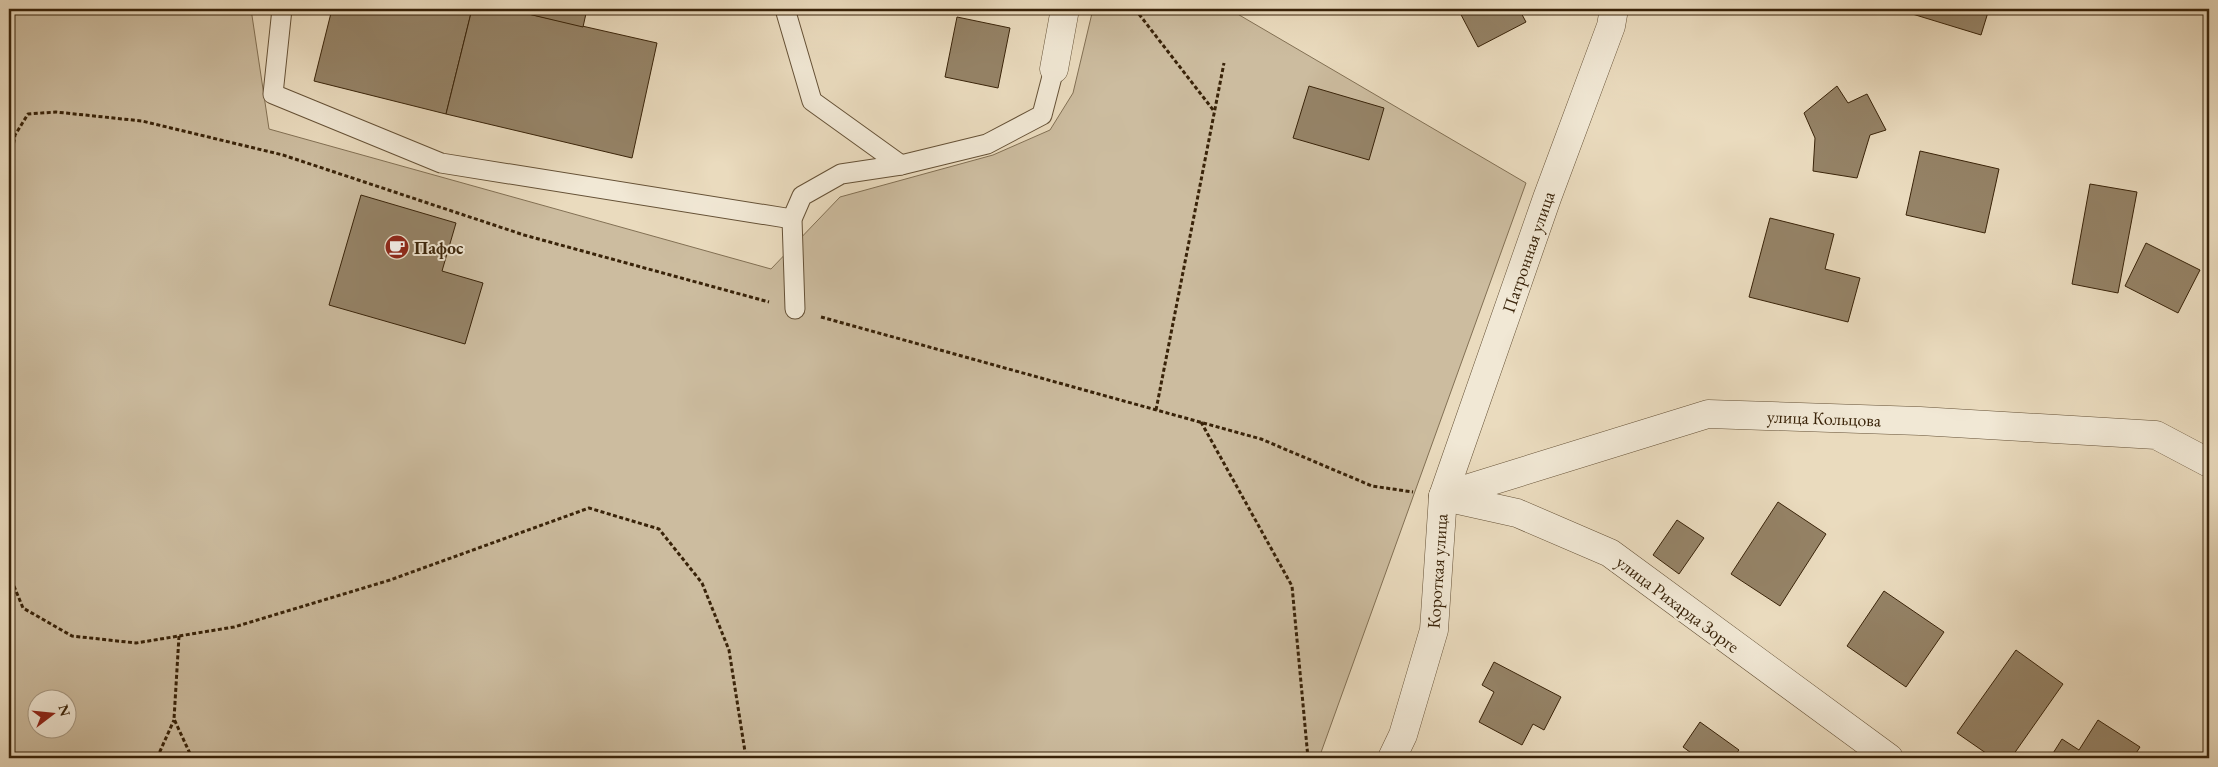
<svg xmlns="http://www.w3.org/2000/svg" width="2218" height="767" font-family="'EB Garamond',serif">
  <rect width="100%" height="100%" fill="#eadbbe"/>
  <filter id="stains"><feTurbulence type="fractalNoise" baseFrequency=".004" numOctaves="4"/><feColorMatrix values="0 0 0 0 .2 0 0 0 0 .09 0 0 0 0 .02 0 0 0 .5 -.17"/></filter>
  <radialGradient id="worn" r=".72"><stop offset=".6" stop-color="#630" stop-opacity="0"/><stop offset="1" stop-color="#630" stop-opacity=".3"/></radialGradient>
  <path fill="#ccbc9f" stroke="#827054" fill-rule="evenodd" d="M9,9H251L269,129L771,269L840,197L993,155L1050,130L1073,93L1093,9H1229L1526,183L1319,758H9ZM38,700H68V730H38Z"/>
  <g fill="#958367" stroke="#392309">
    <path d="M332,9H472L446,114L314,81Z"/>
    <path d="M472,9H507L657,43L632,158L446,114Z"/>
    <path d="M507,9H587L583,27Z"/>
    <path d="M1458,9H1519L1526,22L1478,47Z"/>
    <path d="M1896,9H1989L1981,35Z"/>
    <path d="M957,17L1010,28L998,88L945,77Z"/>
    <path d="M1309,86L1384,108L1369,160L1293,138Z"/>
    <path d="M1837,86L1848,103L1867,94L1886,130L1870,135L1857,178L1813,171L1815,138L1804,113Z"/>
    <path d="M1920,151L1999,169L1985,233L1906,215Z"/>
    <path d="M2090,184L2137,192L2118,293L2072,284Z"/>
    <path d="M361,195L456,223L442,271L483,283L465,344L329,305Z"/>
    <path d="M1770,218L1834,234L1825,269L1860,278L1848,322L1749,297Z"/>
    <path d="M2146,243L2200,270L2178,313L2125,286Z"/>
    <path d="M1778,502L1826,534L1780,606L1731,574Z"/>
    <path d="M1677,520L1704,538L1679,574L1653,555Z"/>
    <path d="M1884,591L1944,632L1906,687L1847,646Z"/>
    <path d="M2016,650L2063,684L2011,758H1993L1957,733Z"/>
    <path d="M1494,662L1561,697L1544,730L1533,724L1522,745L1479,722L1494,692L1482,685Z"/>
    <path d="M2098,720L2140,747L2133,758H2050L2062,739L2079,750Z"/>
    <path d="M1700,722L1739,750L1733,758H1698L1683,747Z"/>
  </g>
  <g fill="none" stroke-linecap="round" stroke-linejoin="round">
    <defs>
      <g id="service">
        <path d="M282,9L273,94L441,163L792,219"/>
        <path d="M785,9L812,101L901,165"/>
        <path d="M795,309L792,219L802,196L841,174L901,165L987,144L1042,115L1054,69"/>
      </g>
      <g id="minor">
        <path d="M1054,69L1065,9"/>
        <path d="M1443,496L1708,414L1920,421L2156,435L2209,463"/>
        <path d="M1445,497L1517,513L1610,553L1889,758"/>
        <path d="M1392,758L1403,735L1434,630L1443,496L1547,198L1611,26L1614,9"/>
      </g>
    </defs>
    <use href="#service" stroke="#655136" stroke-width="21"/>
    <use href="#minor" stroke="#655136" stroke-width="29"/>
    <g stroke="#392309" stroke-width="3" stroke-dasharray="4 2.5" stroke-linecap="butt">
      <path d="M1135,9L1214,111"/>
      <path d="M9,169L15,135L28,114L56,112L142,121L283,155L524,235L769,302"/>
      <path d="M821,317L1261,439L1372,486L1413,492"/>
      <path d="M1156,410L1224,63"/>
      <path d="M1201,422L1292,586L1308,758"/>
      <path d="M9,574L23,608L72,636L136,643L234,627L390,580L589,508L659,529L702,583L729,650L746,758"/>
      <path d="M179,636L174,719L192,758"/>
      <path d="M157,758L174,720"/>
    </g>
    <use href="#service" stroke="#f1e8d5" stroke-width="19"/>
    <use href="#minor" stroke="#f1e8d5" stroke-width="28"/>
  </g>
  <defs>
    <symbol id="cafe-disc" viewBox="-11 -11 22 22"><circle r="9.5" fill="#8f2418" stroke="#f1e8d5"/><path d="M-5.5-4.5H6V0H3Q3 3.5 0 3.5H-2.5Q-5.5 3.5-5.5 0ZM3-3.2v2h1.7v-2ZM-6 4.5H4V6H-6Z" fill="#fff"/></symbol>
  </defs>
  <g fill-rule="evenodd">
    <use href="#cafe-disc" x="383" y="233" width="28" height="28"/>
  </g>
  <g text-anchor="middle" dominant-baseline="central" stroke-width="4" stroke-linejoin="round" paint-order="stroke">
    <g font-size="18" font-weight="bold" fill="#392309" stroke="#f1e8d5" text-anchor="start">
      <text x="414" y="247">Пафос</text>
    </g>
    <g font-size="18" fill="#392309" stroke="#f1e8d5">
      <text transform="translate(1528 252) rotate(-71)">Патронная улица</text>
      <text transform="translate(1824 418) rotate(2)">улица Кольцова</text>
      <text transform="translate(1437 571) rotate(-86)">Короткая улица</text>
      <text transform="translate(1678 604) rotate(37)">улица Рихарда Зорге</text>
    </g>
  </g>
  <rect width="2218" height="767" fill="none" stroke="#eadbbe" stroke-width="30"/>
  <rect x="10" y="10" width="2198" height="747" fill="none" stroke="#392309" stroke-width="2.5"/>
  <rect x="15" y="15" width="2188" height="737" fill="none" stroke="#392309"/>
  <g transform="translate(52 714) rotate(74)"><circle r="24" fill="#f1e8d5" stroke="#a79983"/>
  <path d="M0-4L9 19L0 12L-9 19Z" fill="#8f2418"/>
  <text y="-8" font-size="14" font-weight="bold" text-anchor="middle" fill="#392309">N</text>
  </g>
  <rect width="100%" height="100%" filter="url(#stains)"/>
  <rect width="100%" height="100%" fill="url(#worn)"/>
</svg>
